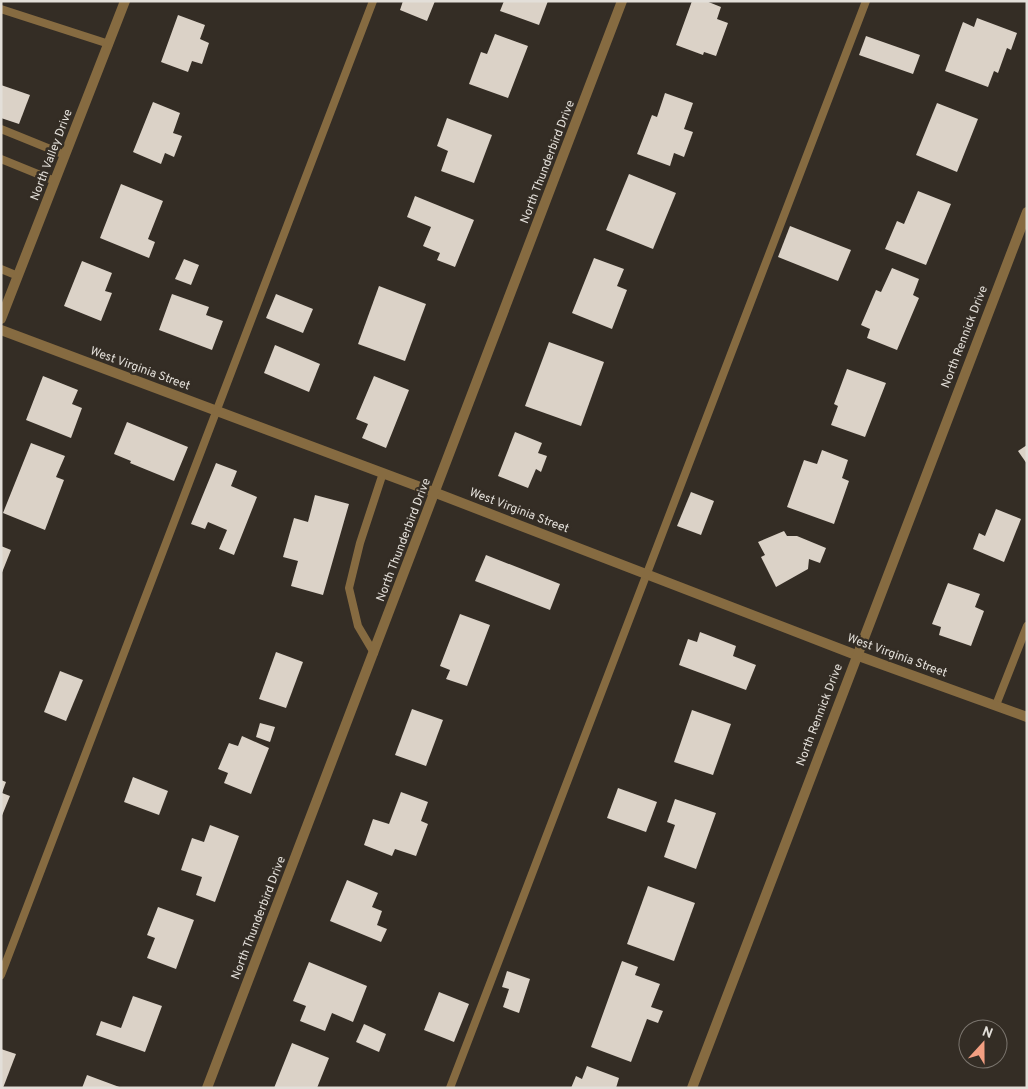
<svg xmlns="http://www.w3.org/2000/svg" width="1028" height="1089" font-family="Overpass,sans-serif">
  <rect width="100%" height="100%" fill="#342d25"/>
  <g fill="#dbd2c7">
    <path d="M403,1H435L427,21L400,10Z"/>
    <path d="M504,1H548L539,25L500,11Z"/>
    <path d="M692,1H706L721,7L717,19L728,23L716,56L704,52L703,55L676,45Z"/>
    <path d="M178,15L205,25L200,39L209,43L202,64L192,61L188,72L161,62Z"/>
    <path d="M977,18L1017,33L1011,50L1007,48L998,73L994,71L988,87L945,71L963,22L974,27Z"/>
    <path d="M495,34L528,46L508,98L469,84L481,52L487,54Z"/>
    <path d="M866,36L920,55L913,74L859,55Z"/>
    <path d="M1,85L30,95L19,124L1,118Z"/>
    <path d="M665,93L693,103L684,129L693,132L684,157L674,153L670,166L637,154L652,115L657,117Z"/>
    <path d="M153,102L180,113L173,133L182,136L174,157L165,153L161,164L133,152Z"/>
    <path d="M937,103L978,119L957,172L916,155Z"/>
    <path d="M447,118L492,135L474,183L441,171L448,151L437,146Z"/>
    <path d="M629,174L676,193L653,249L606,230Z"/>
    <path d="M121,184L163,201L148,239L155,242L149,258L100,238Z"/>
    <path d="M918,191L951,204L926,265L885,249L897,221L904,224Z"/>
    <path d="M415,196L474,220L455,267L437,260L440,253L423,246L431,227L407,217Z"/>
    <path d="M790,226L851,250L838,281L778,257Z"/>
    <path d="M594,258L624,269L617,286L627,290L612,329L572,313Z"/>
    <path d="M184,259L199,265L191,285L175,279Z"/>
    <path d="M82,261L112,273L105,291L112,293L101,321L64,306Z"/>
    <path d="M892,268L919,279L913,295L919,298L897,350L867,338L870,329L861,325L876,290L881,292Z"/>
    <path d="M379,286L426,304L405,361L358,344Z"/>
    <path d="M172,294L209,307L206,315L223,321L212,350L159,330Z"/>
    <path d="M276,294L313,309L303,333L266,318Z"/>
    <path d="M549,342L604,362L581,426L525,406Z"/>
    <path d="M275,345L320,364L309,392L264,373Z"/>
    <path d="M847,369L886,383L865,437L831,425L838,406L834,404Z"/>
    <path d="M43,376L78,390L72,404L82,408L71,438L26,420Z"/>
    <path d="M374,376L409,390L386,448L362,438L368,424L356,419Z"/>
    <path d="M127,422L188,447L174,481L130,463L131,461L114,454Z"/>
    <path d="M515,432L542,443L538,453L547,456L541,472L536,469L528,488L498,476Z"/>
    <path d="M31,443L65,456L56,477L64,480L45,530L3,513Z"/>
    <path d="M1027,445V464L1018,451Z"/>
    <path d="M822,450L848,460L842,478L849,481L834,524L787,507L804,460L817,464Z"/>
    <path d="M216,463L237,471L231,486L257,497L234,555L219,549L227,530L208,522L205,529L191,524Z"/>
    <path d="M691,492L714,501L701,535L677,526Z"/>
    <path d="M315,495L349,504L323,595L291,586L298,561L283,557L294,518L308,522Z"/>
    <path d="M996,509L1021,519L1004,562L973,549L979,533L985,536Z"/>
    <path d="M784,531L787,536H797L826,548L820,563L809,559L808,569L776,587L761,557L765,555L758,542Z"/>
    <path d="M1,546L11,550L1,575Z"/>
    <path d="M486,555L560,584L550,610L475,581Z"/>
    <path d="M948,583L980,594L975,607L984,611L971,646L939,635L941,627L932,624Z"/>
    <path d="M460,614L490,625L467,686L446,679L450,670L440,666Z"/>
    <path d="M700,632L736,646L733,656L756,665L746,690L679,665L688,639L697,642Z"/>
    <path d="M276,652L303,662L286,708L259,699Z"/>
    <path d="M60,671L83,680L66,721L44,712Z"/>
    <path d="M412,709L443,720L426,766L395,755Z"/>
    <path d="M692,710L731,724L713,775L674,762Z"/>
    <path d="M260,723L275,727L270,742L256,737Z"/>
    <path d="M242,736L269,748L251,794L224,783L228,773L218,769L229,743L238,746Z"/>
    <path d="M133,777L168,791L159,815L124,802Z"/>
    <path d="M1,780L6,782L2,793L10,796L1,818Z"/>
    <path d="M618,788L657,802L646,832L607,818Z"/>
    <path d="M401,792L428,802L421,821L428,824L416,856L395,849L392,856L364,845L373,819L389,824Z"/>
    <path d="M675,799L716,813L696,869L664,857L675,825L667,822Z"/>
    <path d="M210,825L239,836L215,902L196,895L202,877L181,870L192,838L204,842Z"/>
    <path d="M347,880L378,893L372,907L382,911L377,925L387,929L381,942L330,921Z"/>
    <path d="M648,886L695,903L674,961L627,944Z"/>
    <path d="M158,907L194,920L176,969L147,958L155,938L147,935Z"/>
    <path d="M622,961L638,967L635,975L660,984L651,1007L663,1011L658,1023L647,1019L631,1062L591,1047Z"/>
    <path d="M309,962L367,986L353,1022L332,1013L325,1031L300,1021L306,1006L293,1001Z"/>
    <path d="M507,971L530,979L519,1013L503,1007L509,989L502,987Z"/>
    <path d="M439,992L469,1004L454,1042L424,1030Z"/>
    <path d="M133,996L162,1006L145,1052L96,1035L101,1021L121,1028Z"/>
    <path d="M364,1024L386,1034L379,1052L356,1042Z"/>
    <path d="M292,1043L329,1058L317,1088H274Z"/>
    <path d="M1,1049L16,1054L3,1088H1Z"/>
    <path d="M587,1066L619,1078L616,1088H571L576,1076L582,1079Z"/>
    <path d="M87,1075L122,1088H82Z"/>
  </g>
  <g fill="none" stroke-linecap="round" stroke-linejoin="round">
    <g stroke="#866b41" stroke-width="8">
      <path d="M1,9L109,44"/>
      <path d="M1,129L65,155"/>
      <path d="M1,159L55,181"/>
      <path d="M1,269L18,276"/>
      <path d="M374,653L358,626L349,588L360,543L383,473"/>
      <path d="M996,705L1027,626"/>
      <path d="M1,975L373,1"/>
      <path d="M450,1088L866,1"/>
    </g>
    <g stroke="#866b41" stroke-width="10">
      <path d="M1,319L125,1"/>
      <path d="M1,330L436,493L856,655L1027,717"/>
      <path d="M207,1088L622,1"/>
      <path d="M692,1088L1027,212"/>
    </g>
  </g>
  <g text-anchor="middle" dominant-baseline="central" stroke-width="5" stroke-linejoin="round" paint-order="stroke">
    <g font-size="12" fill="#e3dfd9" stroke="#342d25">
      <text transform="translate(52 155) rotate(-69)">North Valley Drive</text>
      <text transform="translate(548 162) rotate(-69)">North Thunderbird Drive</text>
      <text transform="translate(965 337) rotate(-69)">North Rennick Drive</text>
      <text transform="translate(140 369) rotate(20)">West Virginia Street</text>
      <text transform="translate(519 511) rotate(21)">West Virginia Street</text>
      <text transform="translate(404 540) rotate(-69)">North Thunderbird Drive</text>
      <text transform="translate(897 656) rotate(20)">West Virginia Street</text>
      <text transform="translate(820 715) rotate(-69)">North Rennick Drive</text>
      <text transform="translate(259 918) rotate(-69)">North Thunderbird Drive</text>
    </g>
  </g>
  <rect width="1028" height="1089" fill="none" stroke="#e3dfd9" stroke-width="5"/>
  <g transform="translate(983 1044) rotate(21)"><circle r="24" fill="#342d25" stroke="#7a746d"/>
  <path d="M0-4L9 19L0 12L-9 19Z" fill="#f39f82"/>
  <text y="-8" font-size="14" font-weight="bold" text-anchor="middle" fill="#e3dfd9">N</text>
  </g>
</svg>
